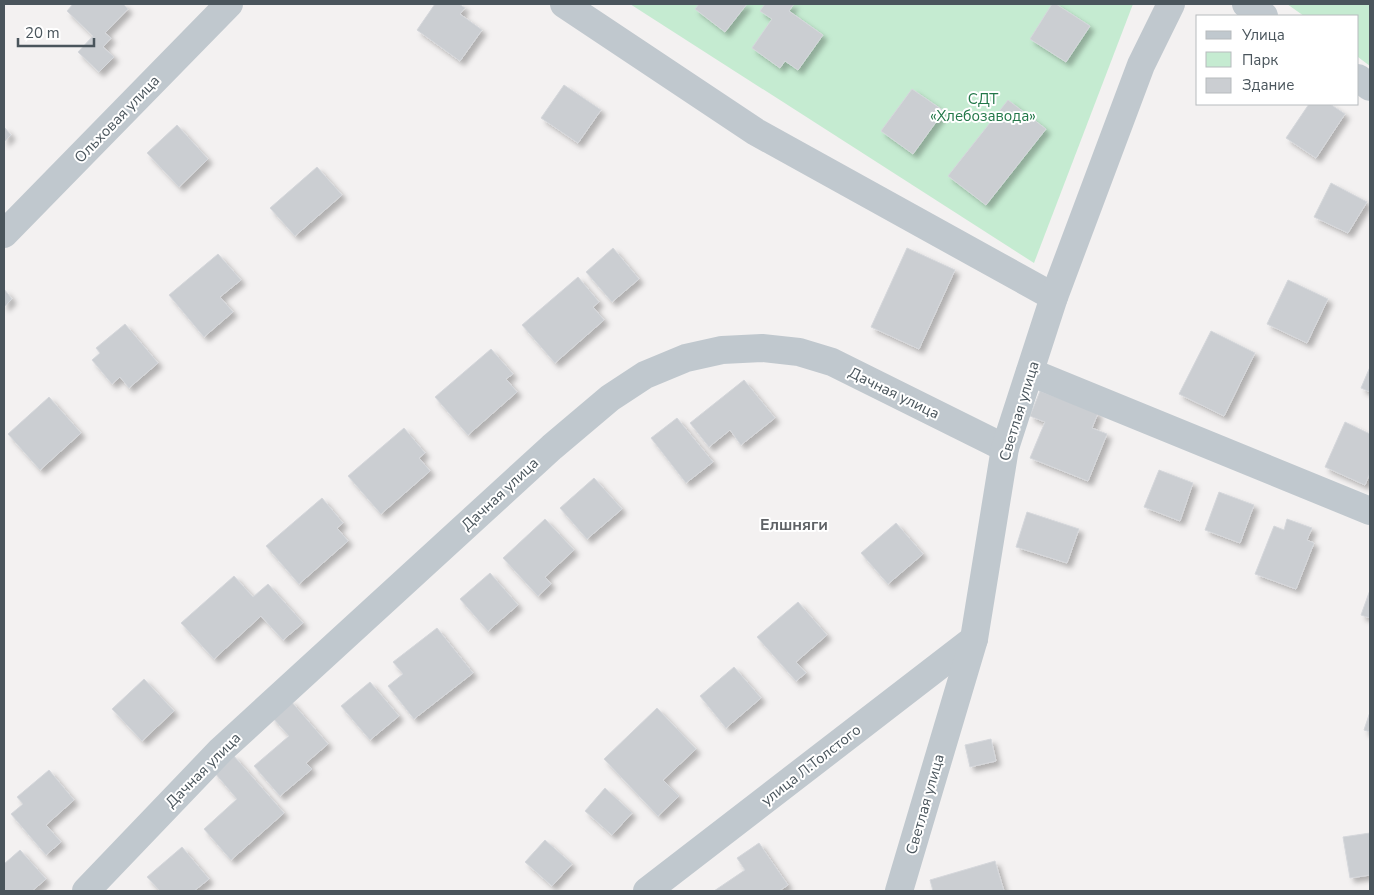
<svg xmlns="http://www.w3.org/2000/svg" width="1374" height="895" font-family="'Nunito Sans',sans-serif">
  <defs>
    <filter id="shadow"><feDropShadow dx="4.5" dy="4.5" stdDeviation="2.5" flood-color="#0004"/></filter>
  </defs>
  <rect width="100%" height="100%" fill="#f3f1f1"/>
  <g fill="#c5ebd1">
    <path d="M630,4H1133L1034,263Z"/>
    <path d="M1287,4H1370V66L1358,57V16H1304Z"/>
  </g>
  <g fill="#cbced2" stroke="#d5d7db" filter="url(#shadow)">
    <path d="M73,4H123L128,9L105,33L111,38L103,47L114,57L99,72L78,52L93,36L67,11Z"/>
    <path d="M435,4H459L465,8L460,14L482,30L460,61L417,30Z"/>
    <path d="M699,4H747L725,32L695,9Z"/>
    <path d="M765,4H794L789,11L823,35L798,70L785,61L780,68L752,48L772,19L760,11Z"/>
    <path d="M1052,4H1056L1090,26L1066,62L1030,39Z"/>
    <path d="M564,85L601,110L578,143L541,118Z"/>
    <path d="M912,89L944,111L913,154L881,131Z"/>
    <path d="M1008,100L1046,129L986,205L948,176Z"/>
    <path d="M1309,104H1330L1345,114L1316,158L1286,138Z"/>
    <path d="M177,125L208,159L179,187L147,153Z"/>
    <path d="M4,127L11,135L4,142Z"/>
    <path d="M317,167L342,195L295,236L270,208Z"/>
    <path d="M1331,183L1367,202L1348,233L1314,217Z"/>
    <path d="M613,248L639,279L612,302L586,272Z"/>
    <path d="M907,248L955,270L919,349L871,327Z"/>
    <path d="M218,254L241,280L220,297L233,312L204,337L169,295Z"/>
    <path d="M578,277L599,302L593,307L604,320L555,363L522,325Z"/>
    <path d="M1288,280L1328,299L1307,343L1267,324Z"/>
    <path d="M4,289L12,299L4,307Z"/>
    <path d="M125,324L158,363L129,388L120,377L112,384L92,360L100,353L96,348Z"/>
    <path d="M1211,331L1255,353L1224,416L1179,394Z"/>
    <path d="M491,349L513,374L506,379L517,392L468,435L435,397Z"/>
    <path d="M1370,367V392L1361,388Z"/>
    <path d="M744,380L775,418L741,445L730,430L709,447L690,423Z"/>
    <path d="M1040,391L1098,413L1092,428L1107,434L1088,481L1030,458L1045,422L1030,416Z"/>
    <path d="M49,397L81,433L40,470L8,434Z"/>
    <path d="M677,418L713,462L686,483L651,438Z"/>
    <path d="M1345,422L1370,434V473L1365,485L1325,467Z"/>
    <path d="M404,428L425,453L419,458L430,471L381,514L348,476Z"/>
    <path d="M1159,470L1193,483L1180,521L1144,507Z"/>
    <path d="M594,478L622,509L587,539L560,508Z"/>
    <path d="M1219,492L1254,505L1240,543L1205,530Z"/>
    <path d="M322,498L343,523L337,528L348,541L299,584L266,546Z"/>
    <path d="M1027,512L1079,529L1067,563L1016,547Z"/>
    <path d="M545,519L574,550L545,577L551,584L538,596L503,558Z"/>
    <path d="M1287,519L1312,528L1307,540L1314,543L1296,589L1255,574L1274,526L1284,530Z"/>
    <path d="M896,523L923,554L888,584L861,553Z"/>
    <path d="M490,573L518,605L488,631L460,599Z"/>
    <path d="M234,576L253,597L268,584L303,623L283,640L261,616L214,659L181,623Z"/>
    <path d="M1370,590V618L1361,615Z"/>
    <path d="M798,602L827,635L796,662L806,673L796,681L757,637Z"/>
    <path d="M437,628L473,673L414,719L388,686L403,674L393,662Z"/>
    <path d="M734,667L761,698L726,728L700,696Z"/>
    <path d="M144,679L174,711L142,741L112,709Z"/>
    <path d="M370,682L399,716L370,740L341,706Z"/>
    <path d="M290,700L328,744L306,763L312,769L280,796L254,766L289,736L271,716Z"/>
    <path d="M657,708L696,749L663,780L679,796L658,816L604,759Z"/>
    <path d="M1370,712V732L1364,730Z"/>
    <path d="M991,739L996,761L970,767L965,745Z"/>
    <path d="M233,755L284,813L231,860L204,829L237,799L214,772Z"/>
    <path d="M49,770L74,800L46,825L61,842L46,855L11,814L23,804L17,797Z"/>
    <path d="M605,788L632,813L612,835L585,811Z"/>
    <path d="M1370,833V875L1350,878L1343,837Z"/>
    <path d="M545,840L572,864L552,886L525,862Z"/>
    <path d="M759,843L788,885L779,891H714L745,870L737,858Z"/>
    <path d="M182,847L209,879L194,891H160L147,877Z"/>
    <path d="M20,850L46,879L32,891H4V864Z"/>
    <path d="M995,861L1004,891H933L930,880Z"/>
  </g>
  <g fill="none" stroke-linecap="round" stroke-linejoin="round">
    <g stroke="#c0c8ce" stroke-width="28">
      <path d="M564,4L756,132L1054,297"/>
      <path d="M1246,4L1264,16"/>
      <path d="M1358,78L1370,87"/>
      <path d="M4,234L229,4"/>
      <path d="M1030,372L1370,511"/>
      <path d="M86,891L221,750L552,447L610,398L645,375L686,358L722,350L762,348L799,352L832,362L1005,448"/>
      <path d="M647,891L974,639"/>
      <path d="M899,891L974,639L1005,448L1054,297L1141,65L1171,4"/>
    </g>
  </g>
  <g text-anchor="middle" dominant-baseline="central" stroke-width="4" stroke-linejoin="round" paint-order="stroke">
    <g font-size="15" fill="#227748" stroke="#fff">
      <text x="983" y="99">СДТ<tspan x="983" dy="17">«Хлебозавода»</tspan></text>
    </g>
    <g font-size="15" fill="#4a555c" stroke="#fff">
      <text transform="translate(117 119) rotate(-46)">Ольховая улица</text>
      <text transform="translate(894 393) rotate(26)">Дачная улица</text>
      <text transform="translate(1019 411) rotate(-73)">Светлая улица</text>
      <text transform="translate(500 494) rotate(-43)">Дачная улица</text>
      <text transform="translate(811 765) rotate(-38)">улица Л.Толстого</text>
      <text transform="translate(203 770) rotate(-45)">Дачная улица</text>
      <text transform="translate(925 804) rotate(-74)">Светлая улица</text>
    </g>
    <g font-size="16" font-weight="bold" fill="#5e6165" stroke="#fff">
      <text x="794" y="525">Елшняги</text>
    </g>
  </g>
  <rect width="1374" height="895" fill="none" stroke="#4a555c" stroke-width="10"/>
  <rect x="1196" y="15" width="162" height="90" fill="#ffffff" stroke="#b7bbbe"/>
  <rect x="1206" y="31" width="25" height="8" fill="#c0c8ce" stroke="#b7bbbe"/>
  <text x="1242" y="40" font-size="15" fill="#4a555c">Улица</text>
  <rect x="1206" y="52" width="25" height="15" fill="#c5ebd1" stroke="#b7bbbe"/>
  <text x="1242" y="65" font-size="15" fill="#4a555c">Парк</text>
  <rect x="1206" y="78" width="25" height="15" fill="#cbced2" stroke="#b7bbbe"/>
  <text x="1242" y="90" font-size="15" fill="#4a555c">Здание</text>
  <path d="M18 38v8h76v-8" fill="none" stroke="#4a555c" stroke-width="2.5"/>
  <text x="25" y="38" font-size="15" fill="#4a555c" stroke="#ffffff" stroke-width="4" paint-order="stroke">20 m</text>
</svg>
